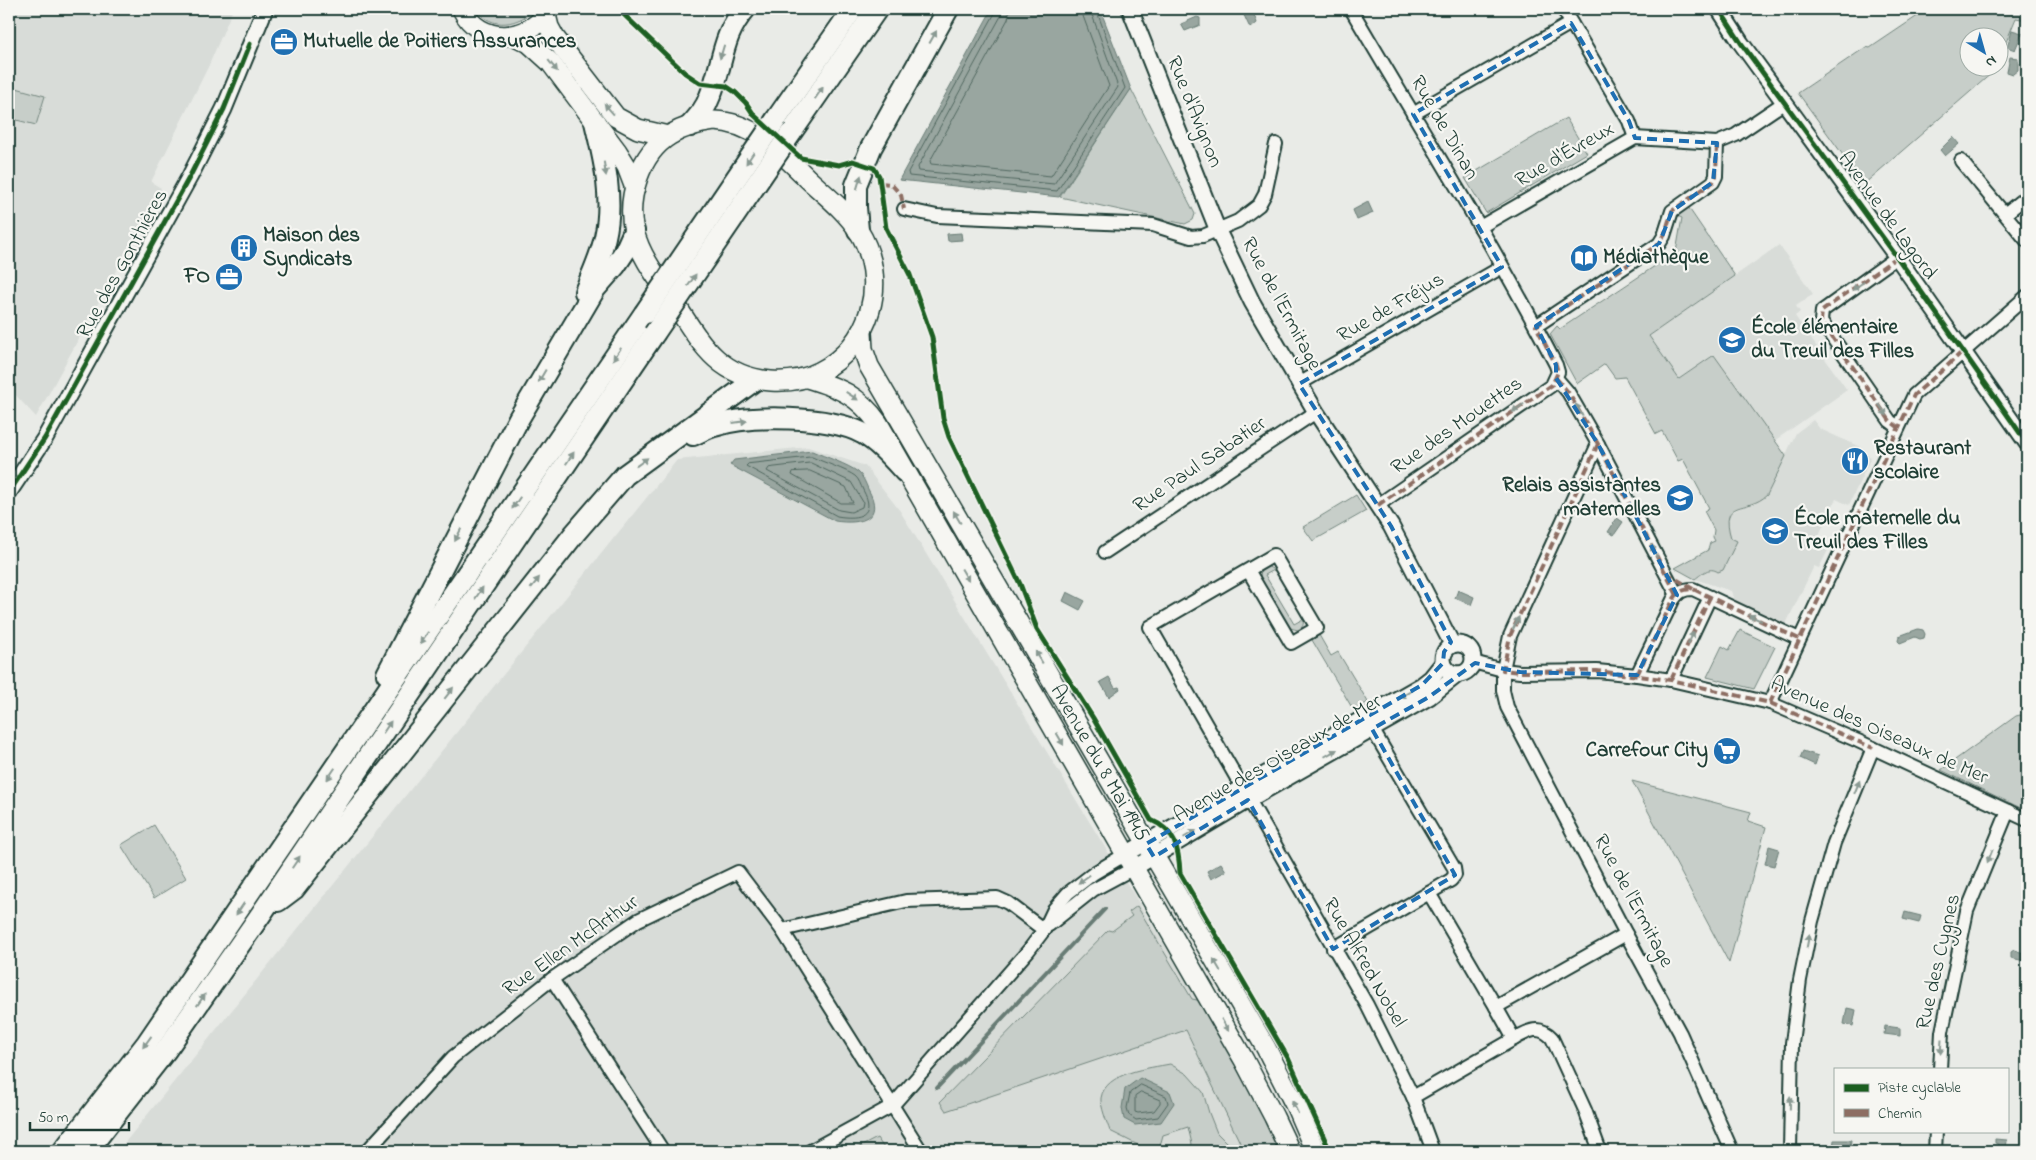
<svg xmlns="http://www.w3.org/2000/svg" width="2036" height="1160" font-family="'Indie Flower',sans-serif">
  <rect width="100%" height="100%" fill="#e9ebe7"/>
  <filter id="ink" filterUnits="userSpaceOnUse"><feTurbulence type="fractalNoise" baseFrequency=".02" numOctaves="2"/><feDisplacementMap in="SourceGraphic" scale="10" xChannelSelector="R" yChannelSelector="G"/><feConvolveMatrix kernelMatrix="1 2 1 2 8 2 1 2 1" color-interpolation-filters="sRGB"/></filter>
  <g filter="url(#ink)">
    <g fill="#d8dcd8">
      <path d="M9,9H233L209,65L151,182L161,188L36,417L9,388Z"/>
      <path d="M1779,245L1813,294L1796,306L1800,312L1795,316L1847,390L1774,441L1714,355L1679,379L1649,336Z"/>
      <path d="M1813,420L1820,429L1860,447L1859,451L1871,457L1849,505L1836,499L1816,541L1829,548L1819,568L1814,566L1785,626L1735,602L1731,591L1695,579L1708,570L1714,569L1737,541L1731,538L1726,523L1730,513L1767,495L1796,433Z"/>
      <path d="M808,447L865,466L900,511L1198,1000L1270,1151H118L677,460Z"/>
    </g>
    <g fill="#c7cec9" stroke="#73867e">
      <path d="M476,9H535C518,25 492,31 476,9Z"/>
      <path d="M1928,9H2027V20L2016,18L1999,59L1998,38H1968V68H1995L1993,72L1864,184L1798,93L1866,47L1870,48Z"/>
      <path d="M9,86L45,96L36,125L9,118Z"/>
      <path d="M1131,89L1195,214L1193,220L1185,224L1060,197Z"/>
      <path d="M1566,118L1587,153L1486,213L1465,178Z"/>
      <path d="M1688,207L1735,276L1649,336L1679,379L1714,355L1786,456L1767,495C1747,514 1719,497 1731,538L1737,541L1723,570L1718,572C1709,566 1703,573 1695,579L1675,568L1708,550L1710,543L1715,541L1713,537L1714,530L1704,511L1709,508L1683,459L1678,461L1662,431L1656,434L1625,377L1615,378L1605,364L1578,383L1576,382L1550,334L1557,326L1560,329L1676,252L1682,218L1675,215Z"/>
      <path d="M1356,495L1366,511L1313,541L1303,527Z"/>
      <path d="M1265,565L1274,570L1265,575L1294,624L1303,619C1304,625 1303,627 1298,630L1290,628L1260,577L1261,568Z"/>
      <path d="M1740,630L1775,647L1754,689L1707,677L1722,646L1729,650Z"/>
      <path d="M1319,635L1331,656L1338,652L1368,702L1354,711L1312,640Z"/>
      <path d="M2020,715L2027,720V811L1941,770L2016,716Z"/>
      <path d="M1632,781L1751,812L1748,821L1766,827L1729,963Z"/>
      <path d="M154,825L186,878L154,898L121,845Z"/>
      <path d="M1137,906L1192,999L1202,1001L1241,1068L1281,1151H1244L1186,1030L946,1111L940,1102L1108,930L1112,931L1132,916L1129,912Z"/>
      <path d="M1170,1064L1187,1074L1203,1092L1209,1113L1217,1133L1235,1151H1197L1191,1147L1192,1144L1188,1127L1163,1135L1160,1146L1142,1147L1110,1131C1107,1123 1100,1105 1101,1098C1105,1072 1150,1068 1170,1064Z"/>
      <path d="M877,1138L884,1148L880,1151H852Z"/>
    </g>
    <g fill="#99a6a0" stroke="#687c75">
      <path d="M992,9H1100L1131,89L1059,197L899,180Z"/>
      <path d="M1252,9L1257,23L1252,27L1249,26L1243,13Z"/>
      <path d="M1197,17L1200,18V25L1185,31L1181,24Z"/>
      <path d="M2012,30L2022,33L2015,50L2007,47Z"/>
      <path d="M2010,57L2018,58V70L2013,74L2007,72Z"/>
      <path d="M1953,137L1959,144L1945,156L1940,150Z"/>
      <path d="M1368,202L1373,213L1357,220L1353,210Z"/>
      <path d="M961,233L962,240L948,241L947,234Z"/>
      <path d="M812,451C826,457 847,464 858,472C863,476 866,484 868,489C885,519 861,525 835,521L730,465L734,460Z"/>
      <path d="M1617,518L1623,522L1614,535L1608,532Z"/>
      <path d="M1458,590L1474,597L1471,605L1455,598Z"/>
      <path d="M1067,592L1085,601L1080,610L1063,601Z"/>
      <path d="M1918,629L1923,630L1925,634L1924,638L1920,639L1915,637L1900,643L1898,641L1899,636Z"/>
      <path d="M1109,677L1115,688L1119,687L1120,689L1109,697L1100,682Z"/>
      <path d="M1803,751L1818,756L1815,765L1800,758Z"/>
      <path d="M1769,846L1779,849L1774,866L1765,864Z"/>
      <path d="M1221,863L1226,871L1211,879L1207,871Z"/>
      <path d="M1905,912L1921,916L1919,923L1903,919Z"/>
      <path d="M2014,950L2027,954L2025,961L2011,958V952Z"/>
      <path d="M1847,1008L1856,1010L1853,1026L1844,1024Z"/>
      <path d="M1885,1026L1900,1028V1036L1884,1034Z"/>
      <path d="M1140,1078L1170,1092L1174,1103L1161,1122L1135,1125L1124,1119L1122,1108L1125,1089Z"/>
      <path d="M1995,1139L2007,1140L2006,1151H1997L1998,1144L1995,1143Z"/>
      <path d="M1834,1140H1851L1850,1148H1833Z"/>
    </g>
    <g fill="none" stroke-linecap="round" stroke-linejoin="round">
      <g stroke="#50675f" stroke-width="1">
        <path d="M996,9L995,13L908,172L909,176L1057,191L1125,88L1096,9"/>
        <path d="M1002,9L1001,16L918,167L919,171L1054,184L1118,87L1090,9"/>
        <path d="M1010,9L1008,19L930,161L931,164L1051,176L1109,86L1083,16L1082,9"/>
        <path d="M812,457C823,462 847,470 855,476C859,479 861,486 863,490C877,515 859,520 837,516L746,466L748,464Z"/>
        <path d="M811,463L851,482L863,502L862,507L851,512L839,510L767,471L769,468Z"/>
        <path d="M810,471L846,487L853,503H841L792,475L793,472Z"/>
        <path d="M1141,1085L1166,1096L1168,1103L1158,1117L1136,1120L1129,1115L1127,1108L1130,1093Z"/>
        <path d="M1141,1092L1160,1100V1103L1154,1111L1138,1113L1135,1112V1096Z"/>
      </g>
      <path stroke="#687c75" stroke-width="4" d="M937,1088L1105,909"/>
      <defs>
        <g id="minor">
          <path d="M1351,9C1420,127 1493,243 1556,365L1558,372L1552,385L1378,505"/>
          <path d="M1563,9L1629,121L1635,138"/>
          <path d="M1413,114L1571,23"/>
          <path d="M1961,161L2027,241"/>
          <path d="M904,209L937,216L1153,225L1191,237L1203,236L1238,221L1259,205L1265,194L1276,144"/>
          <path d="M2005,214L2027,196"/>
          <path d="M1480,227L1635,138L1717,143L1736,135L1785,102"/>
          <path d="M1897,257L1822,311L1821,321L1890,421L1898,427"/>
          <path d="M1536,326L1659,244L1664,236L1672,211L1713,182L1716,176L1717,143"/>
          <path d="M1556,378L1568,392L1598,444L1677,595"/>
          <path d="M1299,384L1502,267"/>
          <path d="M1598,444L1510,636L1503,670V690L1507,707L1626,934L1680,1033L1732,1151"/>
          <path d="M1105,552L1316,412"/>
          <path d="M1248,570L1291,643L1317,628L1274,555L1150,627L1367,1005L1413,1097L1433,1151"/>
          <path d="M1473,662L1503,670L1520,672L1597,671L1637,675L1671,680L1770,703L1858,741L2027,820"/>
          <path d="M1637,675L1673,600C1678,592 1683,589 1693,589L1799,639"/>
          <path d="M1671,680L1710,597"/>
          <path d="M1770,703L1914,395L2027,296"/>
          <path d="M1368,722L1454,868L1455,875L1451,880L1429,893L1496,1007"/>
          <path d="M1049,925L1093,890L1134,868"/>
          <path d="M782,930L921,1151"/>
          <path d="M1333,949L1429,893"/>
          <path d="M552,979L663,1151"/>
          <path d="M1514,1039C1528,1031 1539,1024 1552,1038L1585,1110L1600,1151"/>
          <path d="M1940,1069L1942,1032L1967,911L2008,811"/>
          <path d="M1413,1097L1514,1039L1496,1007L1626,934"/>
          <path d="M367,1151L453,1057L552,979L638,920L738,872L782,930L906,901L997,898L1008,903L1044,930"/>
          <path d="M810,1151L892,1106L1028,951L1044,930L1054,909L1068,893L1094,873L1126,854"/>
          <path d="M1790,1151L1792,1043L1800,980L1812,921L1834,843L1873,748"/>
          <path d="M1935,1151L1936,1131"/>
        </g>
        <g id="tertiary">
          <path d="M1130,9L1218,231L1252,302L1316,412L1391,526L1452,644"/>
          <path d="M1719,9L1741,43L1897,257L2027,443"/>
          <path d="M9,492L45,438L190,176L224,109L265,9"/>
          <circle cx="1458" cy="659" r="15"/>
          <path d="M1126,854L1422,685L1431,678L1443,663"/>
          <path d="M1134,868L1248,800L1429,697L1458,674"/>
        </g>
        <g id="primary">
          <path d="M462,9C479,46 531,43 549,9"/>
          <path d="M546,15L549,27L555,38L616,117L638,129L668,136"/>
          <path d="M515,36L529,43L550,62L617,151L627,167L635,188"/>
          <path d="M714,121C753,122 781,152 807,178C824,194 845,210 858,230C890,280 871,346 819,372C804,380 788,382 771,381C718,377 700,342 674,302C659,280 641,258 634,231C626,199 640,153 670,135C683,127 698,123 714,121Z"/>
          <path d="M862,333L863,349L869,366L1266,1048L1296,1107L1315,1151"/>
          <path d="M807,378C840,388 858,395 878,423L1244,1060L1274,1117L1290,1151"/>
        </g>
        <g id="trunk">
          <path d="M777,118L853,9"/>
          <path d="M690,126C698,117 706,108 710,96C723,66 721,36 745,9"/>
          <path d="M791,133L877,9"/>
          <path d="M858,230L856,207V185L871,148L948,9"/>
          <path d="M585,292C592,274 601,256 605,237C614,198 604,160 595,122"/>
          <path d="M693,435C700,432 707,428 714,426C750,414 829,416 862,433C879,443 892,458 905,472"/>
          <path d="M387,674L519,418L595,289L615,266L625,251L634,231"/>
          <path d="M278,901L294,889L575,533L625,475L755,380"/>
          <path d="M63,1151L147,1043L644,314"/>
          <path d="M87,1151L166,1050L259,917L654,334"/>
        </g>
      </defs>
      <use href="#minor" stroke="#1f3d34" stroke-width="16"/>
      <use href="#tertiary" stroke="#1f3d34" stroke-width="19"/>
      <use href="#primary" stroke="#1f3d34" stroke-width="22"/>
      <use href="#trunk" stroke="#1f3d34" stroke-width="24"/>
      <use href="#minor" stroke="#f6f6f2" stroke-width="12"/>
      <use href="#tertiary" stroke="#f6f6f2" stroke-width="15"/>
      <use href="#primary" stroke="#f6f6f2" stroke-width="19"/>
      <use href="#trunk" stroke="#f6f6f2" stroke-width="20"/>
      <defs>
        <g id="trunk-bridge">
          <path d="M644,314L777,118"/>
          <path d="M654,334L791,133"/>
        </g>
      </defs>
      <use href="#trunk-bridge" stroke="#1f3d34" stroke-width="24" stroke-linecap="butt"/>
      <use href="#trunk-bridge" stroke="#f6f6f2" stroke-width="20"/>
      <g stroke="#8d6e63" stroke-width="4" stroke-dasharray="8 4" stroke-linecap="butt">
        <path d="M880,183L891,184L901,195L904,209"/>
        <path d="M1897,257L1822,311L1821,321L1890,421L1898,427"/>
        <path d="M1556,378L1568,392L1598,444L1677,595"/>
        <path d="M1598,444L1510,636L1503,670L1520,672L1597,671L1671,680L1770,703L1873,748"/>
        <path d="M1378,505L1552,385L1558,372L1556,365L1536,326L1659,244L1664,236L1672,211L1713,182L1716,176L1717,143"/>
        <path d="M1666,573L1693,589"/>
        <path d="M1637,675L1673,600C1678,592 1683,589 1693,589L1799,639"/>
        <path d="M1671,680L1710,597"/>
        <path d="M1770,703L1914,395L1945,368L1963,351"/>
      </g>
      <defs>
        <g id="cycleway">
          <path d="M618,9L685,73L700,83L726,86L735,92L746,103L754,115L801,158L839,165L853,161L874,168L879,176L886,228L910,275L932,337L943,418L949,437L1020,584L1037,629L1093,718L1151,820C1175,830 1179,849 1180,873L1288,1058L1330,1151"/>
          <path d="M1719,9L1741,43L1897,257L2027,443"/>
          <path d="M9,492L45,438L190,176L224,109L250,44"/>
        </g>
      </defs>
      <use href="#cycleway" stroke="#f6f6f2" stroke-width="8"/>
      <use href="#cycleway" stroke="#1b5e20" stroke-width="5"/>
    </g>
    <defs><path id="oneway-solid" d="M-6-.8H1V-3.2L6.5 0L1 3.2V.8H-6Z" transform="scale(1.25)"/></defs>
    <g fill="#8a9a93">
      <use href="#oneway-solid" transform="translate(933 37) rotate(-61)"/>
      <use href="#oneway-solid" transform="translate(722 52) rotate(107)"/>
      <use href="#oneway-solid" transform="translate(553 66) rotate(51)"/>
      <use href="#oneway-solid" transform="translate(819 93) rotate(-55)"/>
      <use href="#oneway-solid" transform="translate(609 109) rotate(-131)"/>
      <use href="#oneway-solid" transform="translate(750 158) rotate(124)"/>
      <use href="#oneway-solid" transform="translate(605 169) rotate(81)"/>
      <use href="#oneway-solid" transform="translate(859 182) rotate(-73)"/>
      <use href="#oneway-solid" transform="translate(692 280) rotate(-56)"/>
      <use href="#oneway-solid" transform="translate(1858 286) rotate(145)"/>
      <use href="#oneway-solid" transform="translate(617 354) rotate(124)"/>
      <use href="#oneway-solid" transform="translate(542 376) rotate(120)"/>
      <use href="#oneway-solid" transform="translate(852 396) rotate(33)"/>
      <use href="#oneway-solid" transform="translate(1518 408) rotate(145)"/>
      <use href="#oneway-solid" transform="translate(1579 410) rotate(-120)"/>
      <use href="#oneway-solid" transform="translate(1883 410) rotate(55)"/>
      <use href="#oneway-solid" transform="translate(740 422) rotate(-8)"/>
      <use href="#oneway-solid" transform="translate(570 458) rotate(-56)"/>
      <use href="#oneway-solid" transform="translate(642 462) rotate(-36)"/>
      <use href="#oneway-solid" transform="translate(516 503) rotate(124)"/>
      <use href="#oneway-solid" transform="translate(957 517) rotate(-120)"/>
      <use href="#oneway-solid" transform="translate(458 535) rotate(117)"/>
      <use href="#oneway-solid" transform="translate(1654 551) rotate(-117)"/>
      <use href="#oneway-solid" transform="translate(965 575) rotate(60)"/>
      <use href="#oneway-solid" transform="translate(535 583) rotate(-52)"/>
      <use href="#oneway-solid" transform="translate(479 593) rotate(-56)"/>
      <use href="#oneway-solid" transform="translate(1755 618) rotate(-155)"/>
      <use href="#oneway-solid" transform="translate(1516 623) rotate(-65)"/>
      <use href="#oneway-solid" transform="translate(424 638) rotate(124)"/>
      <use href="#oneway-solid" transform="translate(1691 638) rotate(-65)"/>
      <use href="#oneway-solid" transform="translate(1039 657) rotate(-120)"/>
      <use href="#oneway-solid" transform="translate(449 693) rotate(-52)"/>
      <use href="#oneway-solid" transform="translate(1406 694) rotate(150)"/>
      <use href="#oneway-solid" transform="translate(387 727) rotate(-56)"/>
      <use href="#oneway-solid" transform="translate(1060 739) rotate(60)"/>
      <use href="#oneway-solid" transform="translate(1331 753) rotate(-30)"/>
      <use href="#oneway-solid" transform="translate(331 774) rotate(124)"/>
      <use href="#oneway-solid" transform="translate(1857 787) rotate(-68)"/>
      <use href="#oneway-solid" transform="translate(1190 834) rotate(-30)"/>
      <use href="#oneway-solid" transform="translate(1990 856) rotate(112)"/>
      <use href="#oneway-solid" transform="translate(296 862) rotate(-56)"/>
      <use href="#oneway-solid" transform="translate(1084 879) rotate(145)"/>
      <use href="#oneway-solid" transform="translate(240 909) rotate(124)"/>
      <use href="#oneway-solid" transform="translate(1808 941) rotate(-79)"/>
      <use href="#oneway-solid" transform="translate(1217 965) rotate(-120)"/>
      <use href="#oneway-solid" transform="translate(201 1000) rotate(-55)"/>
      <use href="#oneway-solid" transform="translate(1225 1025) rotate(60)"/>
      <use href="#oneway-solid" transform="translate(147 1042) rotate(126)"/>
      <use href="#oneway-solid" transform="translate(1941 1047) rotate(94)"/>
      <use href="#oneway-solid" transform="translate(1790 1103) rotate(-89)"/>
      <use href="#oneway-solid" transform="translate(1295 1107) rotate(-115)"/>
    </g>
  </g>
  <path fill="none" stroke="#1f6fb2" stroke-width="4" stroke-dasharray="10 6" stroke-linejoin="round" d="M1571,23L1629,121L1635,138L1717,143L1713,182L1672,211L1659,244L1536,326L1556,365V378L1598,444L1677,595L1637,675L1520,672L1475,663L1429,697L1372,729L1455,875L1333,949L1248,800L1154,857L1146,844L1422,685L1443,663L1444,652L1451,642L1391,526L1299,384L1502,267L1413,114Z"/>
  <defs>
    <symbol id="office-disc" viewBox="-11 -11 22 22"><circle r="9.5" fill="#1f6fb2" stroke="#f6f6f2"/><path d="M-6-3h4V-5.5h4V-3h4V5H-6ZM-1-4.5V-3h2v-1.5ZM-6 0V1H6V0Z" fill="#fff"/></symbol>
    <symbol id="building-disc" viewBox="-11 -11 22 22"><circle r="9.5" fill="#1f6fb2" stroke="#f6f6f2"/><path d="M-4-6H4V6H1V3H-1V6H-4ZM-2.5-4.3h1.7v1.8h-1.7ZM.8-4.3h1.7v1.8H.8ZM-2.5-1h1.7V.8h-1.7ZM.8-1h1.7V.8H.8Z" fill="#fff"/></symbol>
    <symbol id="library-disc" viewBox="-11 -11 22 22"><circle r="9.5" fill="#1f6fb2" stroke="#f6f6f2"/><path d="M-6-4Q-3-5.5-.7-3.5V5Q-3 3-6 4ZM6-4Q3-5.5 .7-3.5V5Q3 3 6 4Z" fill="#fff"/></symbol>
    <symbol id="school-disc" viewBox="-11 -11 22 22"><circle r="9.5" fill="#1f6fb2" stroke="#f6f6f2"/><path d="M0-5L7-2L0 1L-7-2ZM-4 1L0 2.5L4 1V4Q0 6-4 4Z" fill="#fff"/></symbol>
    <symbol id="restaurant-disc" viewBox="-11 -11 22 22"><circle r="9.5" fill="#1f6fb2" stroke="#f6f6f2"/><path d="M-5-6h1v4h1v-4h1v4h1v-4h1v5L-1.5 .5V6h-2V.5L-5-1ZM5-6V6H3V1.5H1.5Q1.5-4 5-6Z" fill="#fff"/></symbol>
    <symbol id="supermarket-disc" viewBox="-11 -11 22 22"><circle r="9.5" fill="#1f6fb2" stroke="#f6f6f2"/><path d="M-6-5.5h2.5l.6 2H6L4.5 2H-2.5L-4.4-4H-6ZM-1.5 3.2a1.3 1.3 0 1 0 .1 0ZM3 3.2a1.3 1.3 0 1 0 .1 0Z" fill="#fff"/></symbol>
  </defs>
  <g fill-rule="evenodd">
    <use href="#office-disc" x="268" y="26" width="32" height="32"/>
    <use href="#building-disc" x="228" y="232" width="32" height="32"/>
    <use href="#library-disc" x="1568" y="242" width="32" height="32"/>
    <use href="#office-disc" x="213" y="261" width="32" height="32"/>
    <use href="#school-disc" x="1716" y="324" width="32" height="32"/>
    <use href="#restaurant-disc" x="1839" y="445" width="32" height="32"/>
    <use href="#school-disc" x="1664" y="482" width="32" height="32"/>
    <use href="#school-disc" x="1759" y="515" width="32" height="32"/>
    <use href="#supermarket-disc" x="1711" y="735" width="32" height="32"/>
  </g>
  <g text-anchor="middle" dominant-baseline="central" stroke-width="4.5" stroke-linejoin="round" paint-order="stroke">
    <g font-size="21" font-weight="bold" fill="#1f3d34" stroke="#f6f6f2" text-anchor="start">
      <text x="303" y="42">Mutuelle de Poitiers Assurances</text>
      <text x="263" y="236">Maison des<tspan x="263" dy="24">Syndicats</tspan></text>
      <text x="1603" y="258">Médiathèque</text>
      <text x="210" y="277" text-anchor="end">FO</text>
      <text x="1751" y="328">École élémentaire<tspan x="1751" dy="24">du Treuil des Filles</tspan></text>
      <text x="1874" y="449">Restaurant<tspan x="1874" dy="24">scolaire</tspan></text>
      <text x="1661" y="486" text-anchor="end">Relais assistantes<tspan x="1661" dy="24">maternelles</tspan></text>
      <text x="1794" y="519">École maternelle du<tspan x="1794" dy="24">Treuil des Filles</tspan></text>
      <text x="1708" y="751" text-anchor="end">Carrefour City</text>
    </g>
    <g font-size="21" fill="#1f3d34" stroke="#f6f6f2">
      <text transform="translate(1194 112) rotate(68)">Rue d'Avignon</text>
      <text transform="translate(1444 128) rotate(60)">Rue de Dinan</text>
      <text transform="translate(1565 155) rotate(-30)">Rue d'Évreux</text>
      <text transform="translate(1887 216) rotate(54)">Avenue de Lagord</text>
      <text transform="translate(123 264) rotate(-61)">Rue des Gonthières</text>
      <text transform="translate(1281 304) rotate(62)">Rue de l'Ermitage</text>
      <text transform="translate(1391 308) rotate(-30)">Rue de Fréjus</text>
      <text transform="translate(1457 426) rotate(-35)">Rue des Mouettes</text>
      <text transform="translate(1200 465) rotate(-34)">Rue Paul Sabatier</text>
      <text transform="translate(1879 731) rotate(24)">Avenue des Oiseaux de Mer</text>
      <text transform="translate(1278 759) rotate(-30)">Avenue des Oiseaux de Mer</text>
      <text transform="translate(1099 763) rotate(60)">Avenue du 8 Mai 1945</text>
      <text transform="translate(1633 901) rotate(62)">Rue de l'Ermitage</text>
      <text transform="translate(571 946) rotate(-35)">Rue Ellen McArthur</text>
      <text transform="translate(1939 962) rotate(-77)">Rue des Cygnes</text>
      <text transform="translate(1364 963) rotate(60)">Rue Alfred Nobel</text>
    </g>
  </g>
  <rect width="2036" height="1160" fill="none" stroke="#f6f6f2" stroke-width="30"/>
  <rect x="15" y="15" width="2006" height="1130" fill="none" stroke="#1f3d34" stroke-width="2" filter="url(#ink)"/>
  <rect x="1834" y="1068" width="175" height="65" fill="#f6f6f2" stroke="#a0aca6"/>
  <rect x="1844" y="1084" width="25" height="8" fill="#1b5e20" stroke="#a0aca6"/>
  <text x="1878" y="1092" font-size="15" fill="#1f3d34">Piste cyclable</text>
  <rect x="1844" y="1109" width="25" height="8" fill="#8d6e63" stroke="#a0aca6"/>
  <text x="1878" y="1118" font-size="15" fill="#1f3d34">Chemin</text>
  <g transform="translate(1984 52) rotate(143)"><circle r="24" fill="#f6f6f2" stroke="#a0aca6"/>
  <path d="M0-4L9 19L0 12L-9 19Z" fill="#1f6fb2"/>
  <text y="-8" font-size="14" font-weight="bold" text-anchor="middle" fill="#1f3d34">N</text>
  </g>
  <path d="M30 1122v8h99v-8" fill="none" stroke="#1f3d34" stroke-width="2.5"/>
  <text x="38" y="1122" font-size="15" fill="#1f3d34" stroke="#f6f6f2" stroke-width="4" paint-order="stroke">50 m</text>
</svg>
